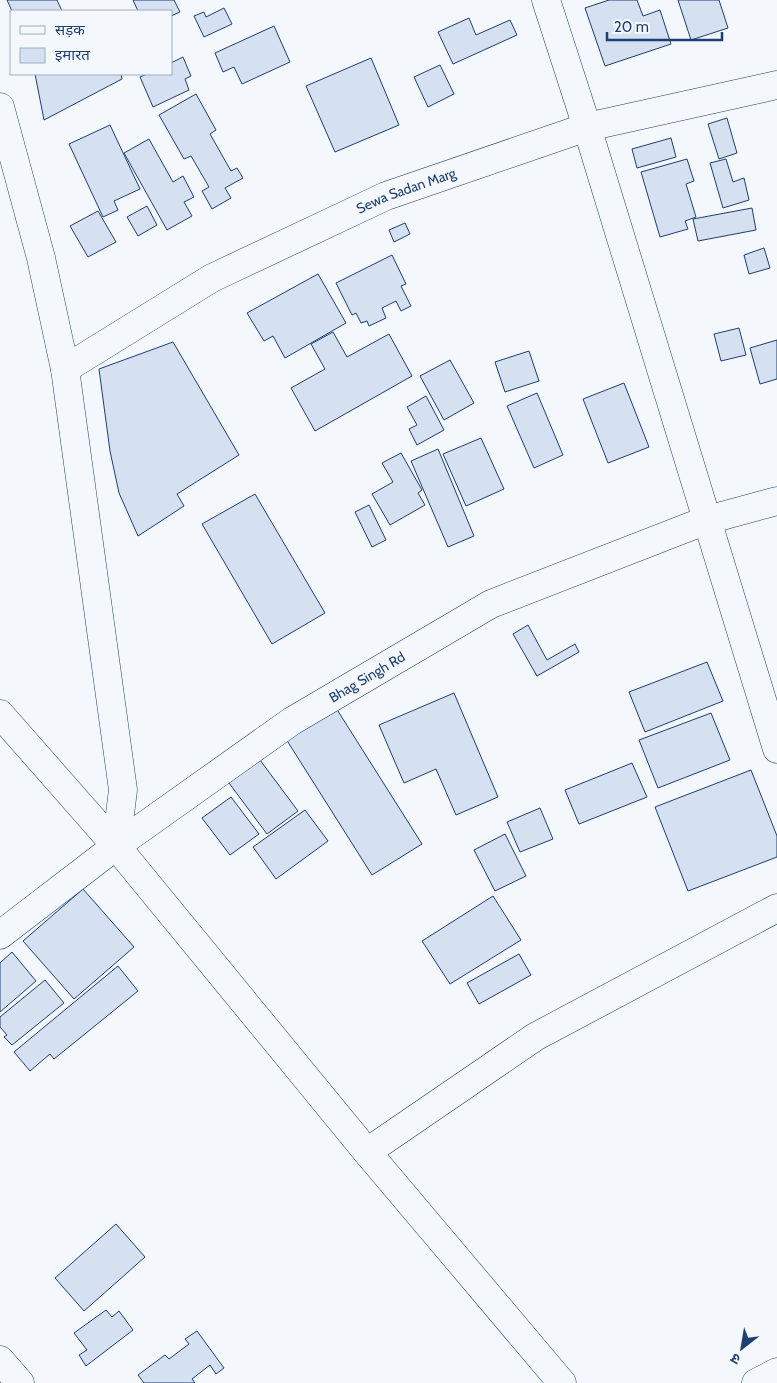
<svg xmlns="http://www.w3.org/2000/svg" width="777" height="1383" font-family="Cabin,'Noto Sans Devanagari',sans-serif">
  <rect width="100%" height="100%" fill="#f4f7fb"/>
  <g fill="#d5e0f0" stroke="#1d3f73">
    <path d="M7,0H57L62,11H12Z"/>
    <path d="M133,0H174L180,12L171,16V11H138Z"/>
    <path d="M609,0H637L643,16L660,10L671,44L605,66L585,8Z"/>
    <path d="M678,0H719L728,28L691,40Z"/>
    <path d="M224,8L232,24L204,37L194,16L204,12L206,17Z"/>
    <path d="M469,18L476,35L510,20L517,35L453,64L438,32Z"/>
    <path d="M274,26L290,62L242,84L234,67L223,72L215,53Z"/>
    <path d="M183,57L191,76L185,79L189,90L153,107L140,77L147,74H171V63Z"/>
    <path d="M371,58L399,125L335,152L306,86Z"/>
    <path d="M440,65L454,94L428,107L414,77Z"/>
    <path d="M35,74H121L122,79L44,120Z"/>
    <path d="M196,94L216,130L210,134L231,171L237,168L243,178L225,188L231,198L212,209L202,191L209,187L191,156L184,159L159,115Z"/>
    <path d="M727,118L737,153L719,159L708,124Z"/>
    <path d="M110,125L140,189L114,201L118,210L103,217L69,144Z"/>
    <path d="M671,138L676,157L637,168L632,149Z"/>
    <path d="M149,139L173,182L183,176L194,197L184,202L192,216L167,230L124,153Z"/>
    <path d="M687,159L694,181L686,184L696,217L685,221L688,229L660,237L641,172Z"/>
    <path d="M726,159L733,182L744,178L749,200L723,208L710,163Z"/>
    <path d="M147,206L157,225L138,236L127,217Z"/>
    <path d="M752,208L756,230L698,241L693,219Z"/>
    <path d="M98,211L116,242L88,257L70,226Z"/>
    <path d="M405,223L410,234L394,242L389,230Z"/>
    <path d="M764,248L770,268L749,274L744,255Z"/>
    <path d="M392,255L406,284L401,286L411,306L401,311L396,301L382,308L386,318L369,326L367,321L361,323L356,313L352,315L336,283Z"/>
    <path d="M318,274L346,323L285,358L273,336L264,341L247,313Z"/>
    <path d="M739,328L746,355L721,361L714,334Z"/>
    <path d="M333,332L347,357L389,334L412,376L315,431L291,388L325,369L311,344Z"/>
    <path d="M777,340V379L760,384L750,348Z"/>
    <path d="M173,342L239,455L177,494L184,506L138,536L119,493L110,451L99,369Z"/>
    <path d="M529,351L539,381L505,392L495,362Z"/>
    <path d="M450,360L474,403L444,420L420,376Z"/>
    <path d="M624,383L649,447L608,463L583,399Z"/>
    <path d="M537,393L563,455L534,468L507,406Z"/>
    <path d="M426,396L444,430L417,445L409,429L417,425L407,407Z"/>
    <path d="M481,438L504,489L466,506L443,454Z"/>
    <path d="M438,449L474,536L448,547L411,461Z"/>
    <path d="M401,453L422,490L418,493L425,505L390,525L372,494L393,482L382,463Z"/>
    <path d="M255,494L325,613L272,644L202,524Z"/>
    <path d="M369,505L386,540L372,547L355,512Z"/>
    <path d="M528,625L547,660L575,644L579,652L537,676L513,634Z"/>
    <path d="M707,662L723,701L645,732L629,692Z"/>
    <path d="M454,693L498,797L456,815L436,769L404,783L379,725Z"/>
    <path d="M336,708L422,844L372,875L286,739Z"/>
    <path d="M711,713L730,760L658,788L639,740Z"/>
    <path d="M257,756L298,811L267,834L226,779Z"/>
    <path d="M632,763L647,797L579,824L565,790Z"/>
    <path d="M751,770L777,836V857L688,891L655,807Z"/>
    <path d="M231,797L259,834L230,855L202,818Z"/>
    <path d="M540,808L553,839L520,852L507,822Z"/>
    <path d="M305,810L328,841L276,879L253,847Z"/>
    <path d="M505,834L526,876L495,891L474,850Z"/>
    <path d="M83,889L134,947L74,999L23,941Z"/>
    <path d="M493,896L521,940L450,984L422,941Z"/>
    <path d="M12,952L36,981L0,1012V963Z"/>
    <path d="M519,954L531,975L479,1004L467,983Z"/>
    <path d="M118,966L138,991L54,1059L50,1054L30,1071L14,1052Z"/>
    <path d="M45,980L64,1003L12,1045L4,1037L7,1035L0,1027V1017Z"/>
    <path d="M116,1224L145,1257L84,1311L55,1278Z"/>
    <path d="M106,1310L112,1317L119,1311L133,1330L86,1366L79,1355L87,1350L74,1333Z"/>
    <path d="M197,1331L224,1368L216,1374L210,1365L192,1379L195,1383H144L138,1375L165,1355L169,1359L189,1344L185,1339Z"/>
  </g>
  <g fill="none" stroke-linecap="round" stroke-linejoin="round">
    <defs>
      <g id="minor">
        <path d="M546,0L587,127L777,749"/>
        <path d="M0,107L41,258L65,369L123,790L116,846"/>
        <path id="s1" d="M65,369L212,278L386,196L587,127L777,85"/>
        <path d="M0,714L116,846L367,1152L562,1383"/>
        <path id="s2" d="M0,935L116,846L292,721L491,604L707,520L777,501"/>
        <path d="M367,1152L535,1037L777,908"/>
        <path d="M0,1360L20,1383"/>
        <path d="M756,1383L777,1372"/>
      </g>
    </defs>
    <use href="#minor" stroke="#1d3f73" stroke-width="29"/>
    <use href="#minor" stroke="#f4f7fb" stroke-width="28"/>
  </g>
  <g text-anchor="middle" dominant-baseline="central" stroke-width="4" stroke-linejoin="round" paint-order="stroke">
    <g font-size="14" fill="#1d3f73" stroke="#f4f7fb">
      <text stroke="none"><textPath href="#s1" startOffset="386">Sewa Sadan Marg</textPath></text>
      <text stroke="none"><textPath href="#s2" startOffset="449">Bhag Singh Rd</textPath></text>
    </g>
  </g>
  <rect x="10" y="10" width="162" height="65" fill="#f4f7fb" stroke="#9eadc5"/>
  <rect x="20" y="26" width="25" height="8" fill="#f4f7fb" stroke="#9eadc5"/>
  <text x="55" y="35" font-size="15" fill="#1d3f73">सड़क</text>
  <rect x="20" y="48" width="25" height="15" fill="#d5e0f0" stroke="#9eadc5"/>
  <text x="55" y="60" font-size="15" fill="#1d3f73">इमारत</text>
  <g transform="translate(742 1348) rotate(211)" stroke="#f4f7fb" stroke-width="4" paint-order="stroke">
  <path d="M0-4L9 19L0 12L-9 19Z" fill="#1d3f73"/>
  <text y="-8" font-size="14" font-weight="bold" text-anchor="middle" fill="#1d3f73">उ</text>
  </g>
  <path d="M607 32v8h115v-8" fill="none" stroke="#1d3f73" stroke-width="2.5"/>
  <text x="614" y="32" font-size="15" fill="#1d3f73" stroke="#f4f7fb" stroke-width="4" paint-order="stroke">20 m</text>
</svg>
